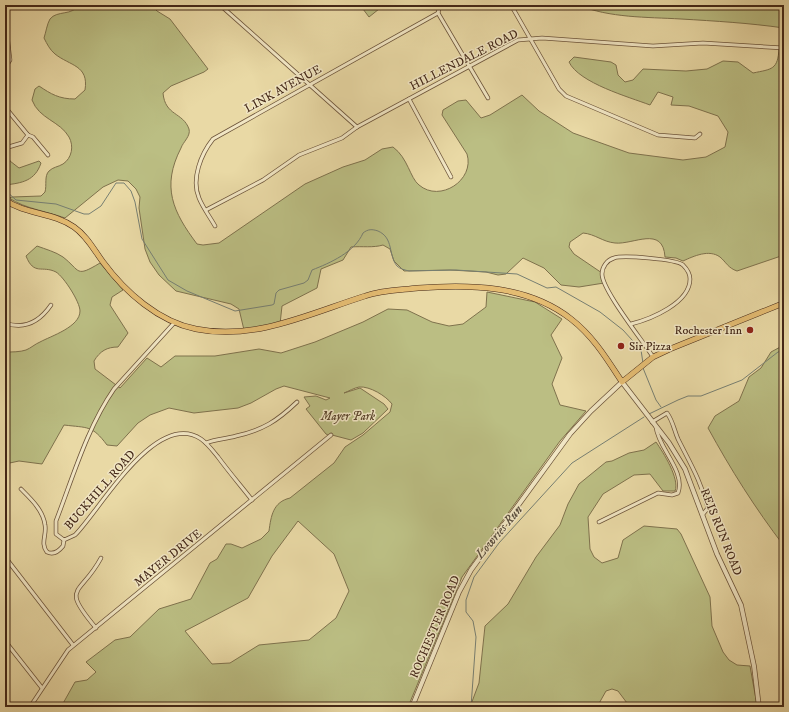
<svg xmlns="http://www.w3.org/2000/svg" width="789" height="712" font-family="'IM FELL DW Pica',serif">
  <rect width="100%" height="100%" fill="#e9d9a5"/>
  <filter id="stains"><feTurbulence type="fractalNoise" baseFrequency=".005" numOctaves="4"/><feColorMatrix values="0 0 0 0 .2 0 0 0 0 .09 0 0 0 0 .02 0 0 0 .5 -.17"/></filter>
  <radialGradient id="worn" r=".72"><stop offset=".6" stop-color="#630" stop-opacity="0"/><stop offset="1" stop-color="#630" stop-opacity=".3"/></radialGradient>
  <g fill="#bbbe83" stroke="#7f724d" fill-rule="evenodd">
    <path d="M78,5H151L157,11L170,19L208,69L204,72L171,86L163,93C165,116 183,112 189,129C191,136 183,142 181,148C161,187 173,212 197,244L203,245L219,243L305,184L343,167L365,160L382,149L393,147C408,158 410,178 419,185C440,203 475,180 467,154L442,115L443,110L458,101L466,100L481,118L490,115L522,95L539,111L573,133L629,153L683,160L706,157L725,147L728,132L718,116L689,106L671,105L673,97L658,92L650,105C629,97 579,83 569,62L574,57L611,62L616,65L618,75L625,82L633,80L643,69L686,71L707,69L723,61L738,62L753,73C772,69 778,70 779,48H784V255L737,271C728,268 726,262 720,257C709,249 694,256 683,261L676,258L665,257C663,225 633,245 615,243C603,242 595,234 583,233L570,242L569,247L574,254L602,273L604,283L579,287L561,285L544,268L523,258L506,274L498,275L486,272L450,270L404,271L394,261L390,249L383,245C373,248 362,246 351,247L343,260L321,269L317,288L282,306L280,324L244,330L239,309L231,304L176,291L159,275L150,262L145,249L139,208L140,197L136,189L128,181L118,180L103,187L65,218C46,211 26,209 9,198L12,197L41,196L45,192C47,185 44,176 49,171C53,167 58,167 63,164C72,158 74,146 69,137C60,121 39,119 32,100L35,89L39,86C51,94 59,99 75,99L85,90C89,65 70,66 55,54C50,50 47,44 44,38C46,32 47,24 50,19C57,10 73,16 78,5Z"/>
    <path d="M360,5H384L369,17Z"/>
    <path d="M578,5H784V28C749,23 715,21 681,19C646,17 610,18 578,5Z"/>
    <path d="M5,148L10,161L19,168L39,161L41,163C35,181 22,183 5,185Z"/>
    <path d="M37,246C45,249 56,252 63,257C81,271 75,278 100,263L123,290L112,297L110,305L128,333L118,347C107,347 100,351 94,361L95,369L120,388L147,358L161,367L175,356H215L259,349L281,353L315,342L363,322L388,309L407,310L432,322L449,326L463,324L486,307L487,292L535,302L562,319L551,335L562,358L552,384L560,405L586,411L560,441L462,577L408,707H61L75,682L87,680L96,672L86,662L115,640L130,637L159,609L191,599L210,563L217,559L226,544H231L242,548L261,539L269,531C271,516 273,502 290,498L334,463L345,447L363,435L390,412L392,404C386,396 370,386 359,387C354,388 349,391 344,393L360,388L384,404L388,409L363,433L351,440L332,435L330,436L326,434L306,409L310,406L304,397L316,396L326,400L330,398L284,386L276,389L251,403L238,408L194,413L169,408L150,415L138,423L117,446L107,445C92,425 88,428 64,425L42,464L19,461L5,464V352C12,352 20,352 26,350C31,348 35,344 40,342C51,336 80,327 80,311C80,302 64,277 56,272C42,265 34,276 26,256ZM298,521L334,554L349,591L336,618L309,640L259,645L230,663L212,664L185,631L248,598L272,556Z"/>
    <path d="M784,345V546C755,508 731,470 708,428L715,416L739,401L749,377L761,368L771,352Z"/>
    <path d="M656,442C663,452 680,479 675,491H663L650,474L634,475L603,494L588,517L590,549L594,557L602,563L618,558L623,540L644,526L677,529L681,534L710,597L712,626L723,652L729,660L737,665L750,666L757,705L749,707H630L618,691L612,689L606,691L597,707H470L479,683L485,626L508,604L536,557L560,525L568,504L579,484L606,462L612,461L629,453L644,450Z"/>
  </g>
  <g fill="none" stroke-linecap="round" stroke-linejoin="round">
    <g stroke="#777f72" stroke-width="1">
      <path d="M5,190L16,200L56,204L84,214H89L101,206L116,183H124L131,191L135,202L142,239L168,280L187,291L235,311L272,305L274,304L276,293L279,290L304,283L308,280L312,270C330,263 355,252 363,233C368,229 372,229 378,231C394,238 388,255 397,266C400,269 405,270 409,271L456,270L517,274L547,288L556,287L600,312L623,330L641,350L643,363"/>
      <path d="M643,368L656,400L661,407"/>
      <path d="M649,414L678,400L688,396H701L742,380L778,352L784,350"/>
      <path d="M471,707L476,637L473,621L466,612V600L474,577L499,543L572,463L644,417"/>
    </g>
    <defs>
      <g id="minor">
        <path d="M220,5L357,127"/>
        <path d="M511,5L559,89L566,96L658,135L695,138L700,134"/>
        <path d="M438,13L488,98"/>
        <path d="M5,68L10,60L6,26L7,5"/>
        <path d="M409,99L451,177"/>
        <path d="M5,107L28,135"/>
        <path d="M28,135L33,137L48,155"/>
        <path d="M5,148L22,143L28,135"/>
        <path d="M206,210L263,180L299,155L342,138L357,127L518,40L542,38L653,46L703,43L784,48"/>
        <path d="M215,226C210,217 203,208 199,198C191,179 201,154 213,139L438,13L440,5"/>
        <path d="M5,323C25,330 40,321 51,305"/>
        <path d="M174,323L114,389C87,428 73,477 56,521V534L64,540L75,535C100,510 156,409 201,439C208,444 213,451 218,457C229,472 241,486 252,500"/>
        <path d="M631,324C651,319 690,303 690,279C690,274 687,269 683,265C676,259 623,255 614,258C607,260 602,267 602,274C602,290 643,341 653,357"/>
        <path d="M652,422L667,413C673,421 674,430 678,439C690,463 701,481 708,508L703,514"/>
        <path d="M206,443C216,439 226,439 236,436C263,430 277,421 297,402"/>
        <path d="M21,489C31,499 43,510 45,525C47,535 40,543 47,552C53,555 59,551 63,546L64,540"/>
        <path d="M599,522L658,493L672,495L678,493C686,471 658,448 656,427"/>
        <path d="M5,557L73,645"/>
        <path d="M96,628C60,585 80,597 101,558"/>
        <path d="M5,641L42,688"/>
        <path d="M30,707L68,650L331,435"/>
      </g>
      <path id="tertiary" d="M412,707L459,592L471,570L570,434L591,411L622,382L669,443L685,469L717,554L741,605L754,666L759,707"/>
      <path id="primary" d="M5,200C26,215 53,212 74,227C87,236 94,250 103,262C125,292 159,322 196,329C255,341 311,313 365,296C382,290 400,290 418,288C469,284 528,285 571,319C593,336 607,359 622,382L653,357L670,349L784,303"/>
    </defs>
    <use href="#minor" stroke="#6c543a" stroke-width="4.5"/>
    <use href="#tertiary" stroke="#6c543a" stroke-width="5.5"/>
    <use href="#primary" stroke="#432717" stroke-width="6"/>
    <use href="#minor" stroke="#f1e6c4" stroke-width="3"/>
    <use href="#tertiary" stroke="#f1e6c4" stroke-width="4"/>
    <use href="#primary" stroke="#e4bc72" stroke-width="5"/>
  </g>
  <g fill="#8f2418" stroke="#f1e6c4" stroke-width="1.5">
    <circle cx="750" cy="330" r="4"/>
    <circle cx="621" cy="346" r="4"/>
  </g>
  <g text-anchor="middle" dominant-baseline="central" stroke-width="3" stroke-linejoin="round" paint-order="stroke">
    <g font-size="12" fill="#432717" stroke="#f1e6c4">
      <text transform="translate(464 60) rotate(-27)">HILLENDALE ROAD</text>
      <text transform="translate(283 89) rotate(-29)">LINK AVENUE</text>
      <text transform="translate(100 490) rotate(-49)">BUCKHILL ROAD</text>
      <text transform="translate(721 532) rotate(68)">REIS RUN ROAD</text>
      <text transform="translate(168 558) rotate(-39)">MAYER DRIVE</text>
      <text transform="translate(435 627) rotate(-67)">ROCHESTER ROAD</text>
    </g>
    <g font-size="12" fill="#432717" stroke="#f1e6c4" text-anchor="end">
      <text x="742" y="330">Rochester Inn</text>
      <text x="629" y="346" text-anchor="start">Sir Pizza</text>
    </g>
    <g font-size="12" font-style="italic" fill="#5b452d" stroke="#f1e6c4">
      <text x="348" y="416">Mayer Park</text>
    </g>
    <g font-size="13" font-style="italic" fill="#584c3d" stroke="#f1e6c4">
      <text transform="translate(499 532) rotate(-50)">Lowries Run</text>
    </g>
  </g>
  <rect width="789" height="712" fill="none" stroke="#e9d9a5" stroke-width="20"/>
  <rect x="6" y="6" width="777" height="700" fill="none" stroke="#432717" stroke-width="2"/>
  <rect x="10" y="10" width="769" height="692" fill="none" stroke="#432717"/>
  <rect width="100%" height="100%" filter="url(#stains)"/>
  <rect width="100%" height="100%" fill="url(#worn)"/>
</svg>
